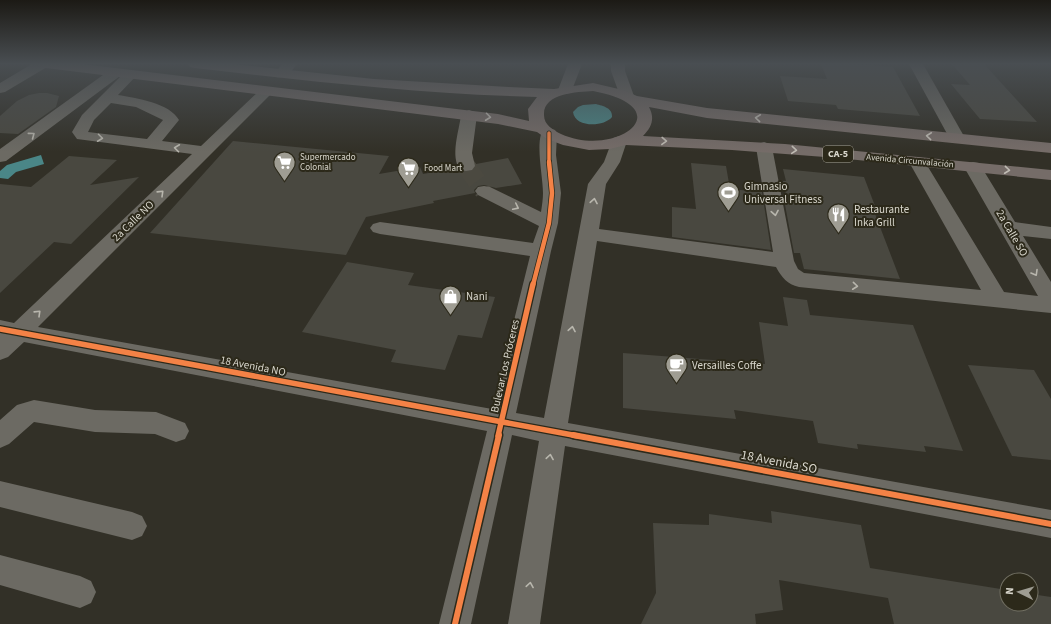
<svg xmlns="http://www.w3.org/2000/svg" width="1051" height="624" font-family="'Source Sans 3',sans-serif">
  <rect width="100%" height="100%" fill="#323027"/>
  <g fill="#4a8687">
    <path d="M596,104C603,106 613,108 612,117C604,127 575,128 573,112L578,107L583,105Z"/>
    <path d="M41,155L44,164L16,172L8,179L0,178V171L7,165Z"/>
  </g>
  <g fill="#494840">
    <path d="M821,64H853L893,67L920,116L838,109L836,105L788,101L780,76L827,79Z"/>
    <path d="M952,64H984L1037,122L980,119L951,84L970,85Z"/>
    <path d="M39,93H47L59,96L56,107L18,134L0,133V116L17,101L29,95Z"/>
    <path d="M233,141L389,156L379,174L420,167L423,174L457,168L460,171L466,172L473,171L476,164L508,158L522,184L496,188L484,185L478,186L474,190L475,193L433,201L434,203L366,217L346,255L150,233Z"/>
    <path d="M69,156L117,160L90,185L139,177L71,244L54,242L0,293V184L31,187Z"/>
    <path d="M691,163L726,166L730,189L762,192L771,250L672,237V207L696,209Z"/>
    <path d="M783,169L864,177L875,206H872L900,279L804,269L800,253H794L783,194H786L783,181H786Z"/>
    <path d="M347,262L414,273L408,285L495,297L482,338L458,335L445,370L391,362L396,350L302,332Z"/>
    <path d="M783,297L807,300L810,315L913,325L963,451L924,446L926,452L857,444L858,449L818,443L813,421L734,410L736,419L623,408V353L765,364L759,322L788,326Z"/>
    <path d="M968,365L1034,370L1051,399V460L1012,456Z"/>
    <path d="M771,511L861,525L870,568L1007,590V604H1031V594L1051,597V624H894L888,598L779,580L783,610L755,614L756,624H641L656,593L653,523L709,525V514L772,523Z"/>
  </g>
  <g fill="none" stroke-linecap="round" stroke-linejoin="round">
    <path stroke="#4b4940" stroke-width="19" stroke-dasharray="19 10" stroke-linecap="butt" d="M466,166L484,191"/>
    <g fill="#6c6a63" fill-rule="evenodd">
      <path d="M32,64H49L47,67L5,92L0,93V83Z"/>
      <path d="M282,64H297C291,72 286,79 276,77L274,74Z"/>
      <path d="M909,64H923L965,138L963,141L957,143L951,141Z"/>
      <path d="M115,69L120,70L122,73L120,76L6,161L0,162V149L110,70Z"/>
      <path d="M130,71L135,72L137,75L118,95C136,98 170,103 179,120L162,141L201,146L261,89L266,88L271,89L273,92L38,327L492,409L530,256L380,234L373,232L370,228L373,224L380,222L533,243L539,226L478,195L475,191L478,187L484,186L490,187L541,212C542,205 543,199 543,193C543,177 535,142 543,130L549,128L555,130L557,133L556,155L561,193L558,223L551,251L516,413L544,418L588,184L604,162L613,138L619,136L625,138L627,141L620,162L606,184L599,229L773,252L756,147L758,144L764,142L770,144L772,147L794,261L798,269L804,273L981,290L909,162L911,158L917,157L923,158L925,162L1004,292L1038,296L964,167L967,163L973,162L979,163L1015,222L1051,227V239L1023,236L1051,282V313L799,287C787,284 782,278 776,267L597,241L568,423L1051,510V538L565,446L540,624H508L539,441L512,435L471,624H439L487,431L24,342L8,357L0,360V320L14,323L192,154L77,139L72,132L82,115L125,72ZM111,103L136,107L163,120L147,139L88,132L94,120Z"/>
      <path d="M469,110L474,112L477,115L472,153L475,166L472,170L466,171L460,170C450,156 459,131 461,115L464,112Z"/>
      <path d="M34,400L95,410L156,412L185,423L189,431L185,439L176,442L155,434L95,432L34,422L9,444L0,448V420L17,405Z"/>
      <path d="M0,481L132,512L142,516L147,526L142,536L132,540L0,507Z"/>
      <path d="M0,555L80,576L91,581L96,592L91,603L80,608L0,585Z"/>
    </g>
    <g fill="#726c66" fill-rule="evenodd">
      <path d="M568,64H582L572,90L570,93L565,94L560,93L558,90Z"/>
      <path d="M611,64H625V71L634,96L632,99L627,100L622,99L620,96L611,71Z"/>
    </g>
    <path fill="#756c68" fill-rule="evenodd" d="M39,64H82L498,114L529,121L528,109L537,97C423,94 309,81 195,68L190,67L188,64H233L374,79L509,87L554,89L593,83L623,90L637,96L707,108L1051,143V153L707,118L649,107C655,118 652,127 643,136L785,144L1051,170V180L838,158L732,150L626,145L610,149L589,150L563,145L547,139L537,132L498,124L46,68L41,67ZM593,91C683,108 617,159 561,134C553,130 544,125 544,115C543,93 577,92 593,91Z"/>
    <defs>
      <path id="cycleway-far3" d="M549,163V133"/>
      <path id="cycleway-far2" d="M533,285L549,223L552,193L549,162"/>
      <g id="cycleway-far1">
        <path d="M0,329L578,436"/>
        <path d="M498,436L533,284"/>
      </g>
      <g id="cycleway">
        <path d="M573,435L1051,524"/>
        <path d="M455,624L499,435"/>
      </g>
    </defs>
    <use href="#cycleway-far3" stroke="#2c291a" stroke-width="5"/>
    <use href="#cycleway-far2" stroke="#2c291a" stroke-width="6"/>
    <use href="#cycleway-far1" stroke="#2c291a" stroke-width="8"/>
    <use href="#cycleway" stroke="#2c291a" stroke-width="9"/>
    <use href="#cycleway-far3" stroke="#f48246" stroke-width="3.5"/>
    <use href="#cycleway-far2" stroke="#f48246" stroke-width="4.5"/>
    <use href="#cycleway-far1" stroke="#f48246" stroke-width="5.5"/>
    <use href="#cycleway" stroke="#f48246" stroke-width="6"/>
  </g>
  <defs><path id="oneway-chevron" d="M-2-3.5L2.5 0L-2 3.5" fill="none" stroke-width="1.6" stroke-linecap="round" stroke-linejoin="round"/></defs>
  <g stroke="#c0bcb4">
    <use href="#oneway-chevron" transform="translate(488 117) rotate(7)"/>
    <use href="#oneway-chevron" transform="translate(758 118) rotate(-174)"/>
    <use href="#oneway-chevron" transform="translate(929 136) rotate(-174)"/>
    <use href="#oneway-chevron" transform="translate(664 141) rotate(2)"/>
    <use href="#oneway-chevron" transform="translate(794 150) rotate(5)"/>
    <use href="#oneway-chevron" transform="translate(1007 170) rotate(6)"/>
  </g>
  <g stroke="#b8b6ad">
    <use href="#oneway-chevron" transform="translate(32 135) rotate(-37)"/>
    <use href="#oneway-chevron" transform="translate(100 138) rotate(7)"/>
    <use href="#oneway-chevron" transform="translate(177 148) rotate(-173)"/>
    <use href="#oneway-chevron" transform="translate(161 193) rotate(-44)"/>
    <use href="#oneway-chevron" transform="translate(594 201) rotate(-80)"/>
    <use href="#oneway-chevron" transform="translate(516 207) rotate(26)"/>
    <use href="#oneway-chevron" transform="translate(775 213) rotate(80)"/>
    <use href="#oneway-chevron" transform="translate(1035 273) rotate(60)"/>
    <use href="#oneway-chevron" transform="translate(855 286) rotate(6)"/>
    <use href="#oneway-chevron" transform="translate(38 313) rotate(-44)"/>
    <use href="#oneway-chevron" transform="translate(572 329) rotate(-80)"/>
    <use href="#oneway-chevron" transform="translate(550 457) rotate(-81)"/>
    <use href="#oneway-chevron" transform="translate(530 585) rotate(-81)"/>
  </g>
  <linearGradient id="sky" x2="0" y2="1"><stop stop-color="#1c1a15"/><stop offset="0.42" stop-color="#494e52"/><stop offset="1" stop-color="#494e52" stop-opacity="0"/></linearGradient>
  <rect width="1051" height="152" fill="url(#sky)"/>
  <defs>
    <symbol id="supermarket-pin" viewBox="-11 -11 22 30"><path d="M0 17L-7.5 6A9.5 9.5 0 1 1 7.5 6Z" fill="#9f9d93" stroke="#2c291a"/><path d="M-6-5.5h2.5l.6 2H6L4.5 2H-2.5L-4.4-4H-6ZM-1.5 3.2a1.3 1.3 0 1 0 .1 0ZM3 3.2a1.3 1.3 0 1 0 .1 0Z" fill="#fff"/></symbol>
    <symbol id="stadium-pin" viewBox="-11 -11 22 30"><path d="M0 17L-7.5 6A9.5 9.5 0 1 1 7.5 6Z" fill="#9f9d93" stroke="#2c291a"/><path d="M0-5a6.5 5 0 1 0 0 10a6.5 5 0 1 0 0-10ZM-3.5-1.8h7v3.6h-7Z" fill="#fff"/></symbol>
    <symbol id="restaurant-pin" viewBox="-11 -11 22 30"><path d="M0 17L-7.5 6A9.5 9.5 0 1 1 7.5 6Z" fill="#9f9d93" stroke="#2c291a"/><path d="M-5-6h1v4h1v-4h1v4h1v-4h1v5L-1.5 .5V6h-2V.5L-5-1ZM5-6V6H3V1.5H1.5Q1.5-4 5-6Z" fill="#fff"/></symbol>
    <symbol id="shop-pin" viewBox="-11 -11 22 30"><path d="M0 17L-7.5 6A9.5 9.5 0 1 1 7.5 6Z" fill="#9f9d93" stroke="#2c291a"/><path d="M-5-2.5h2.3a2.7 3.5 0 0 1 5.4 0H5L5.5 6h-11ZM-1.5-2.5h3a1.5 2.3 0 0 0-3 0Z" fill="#fff"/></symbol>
    <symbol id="cafe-pin" viewBox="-11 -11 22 30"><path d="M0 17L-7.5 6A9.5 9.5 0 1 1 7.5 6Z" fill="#9f9d93" stroke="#2c291a"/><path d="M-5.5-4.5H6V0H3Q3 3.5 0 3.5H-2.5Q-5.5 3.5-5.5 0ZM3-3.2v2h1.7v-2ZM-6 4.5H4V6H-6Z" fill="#fff"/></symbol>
  </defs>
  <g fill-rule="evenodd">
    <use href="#supermarket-pin" x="272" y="150" width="25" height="34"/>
    <use href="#supermarket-pin" x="396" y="156" width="25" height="34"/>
    <use href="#stadium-pin" x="716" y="180" width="25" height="34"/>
    <use href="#restaurant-pin" x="826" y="202" width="25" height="34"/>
    <use href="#shop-pin" x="438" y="284" width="25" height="34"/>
    <use href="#cafe-pin" x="664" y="352" width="25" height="34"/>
  </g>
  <g text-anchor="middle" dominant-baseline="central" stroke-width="4" stroke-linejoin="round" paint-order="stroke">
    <g font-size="9" fill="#d9d7cd" stroke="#2c291a" text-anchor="start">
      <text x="300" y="157">Supermercado<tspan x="300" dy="10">Colonial</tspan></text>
      <text x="424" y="168">Food Mart</text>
    </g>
    <g font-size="9" fill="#d9d7cd" stroke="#2c291a">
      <text transform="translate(910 161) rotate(5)">Avenida Circunvalación</text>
    </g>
    <rect fill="#2c291a" stroke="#a5a397" stroke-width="1" x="823" y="146" width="30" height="16" rx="3"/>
    <g font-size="10" font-weight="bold" fill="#d9d7cd">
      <text x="838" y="154">CA-5</text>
    </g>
    <g font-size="11" fill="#d9d7cd" stroke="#2c291a" text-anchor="start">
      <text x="744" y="186">Gimnasio<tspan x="744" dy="13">Universal Fitness</tspan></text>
      <text x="854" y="209">Restaurante<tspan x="854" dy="13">Inka Grill</tspan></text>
      <text x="466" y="296">Nani</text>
      <text x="692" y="365">Versailles Coffe</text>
    </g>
    <g font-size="11" fill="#d9d7cd" stroke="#2c291a">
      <text transform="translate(133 221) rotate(-44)">2a Calle NO</text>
      <text transform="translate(1012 233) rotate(60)">2a Calle SO</text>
      <text transform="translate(253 366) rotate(11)">18 Avenida NO</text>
      <text transform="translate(505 366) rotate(-77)">Bulevar Los Próceres</text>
    </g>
    <g font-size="13" fill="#d9d7cd" stroke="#2c291a">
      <text transform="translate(779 462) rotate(11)">18 Avenida SO</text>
    </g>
  </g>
  <g transform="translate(1019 592) rotate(275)"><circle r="19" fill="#2c291a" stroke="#716f62"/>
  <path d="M0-3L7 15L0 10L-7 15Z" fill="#9f9d93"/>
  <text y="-6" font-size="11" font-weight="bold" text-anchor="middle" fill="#d9d7cd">N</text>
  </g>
</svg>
